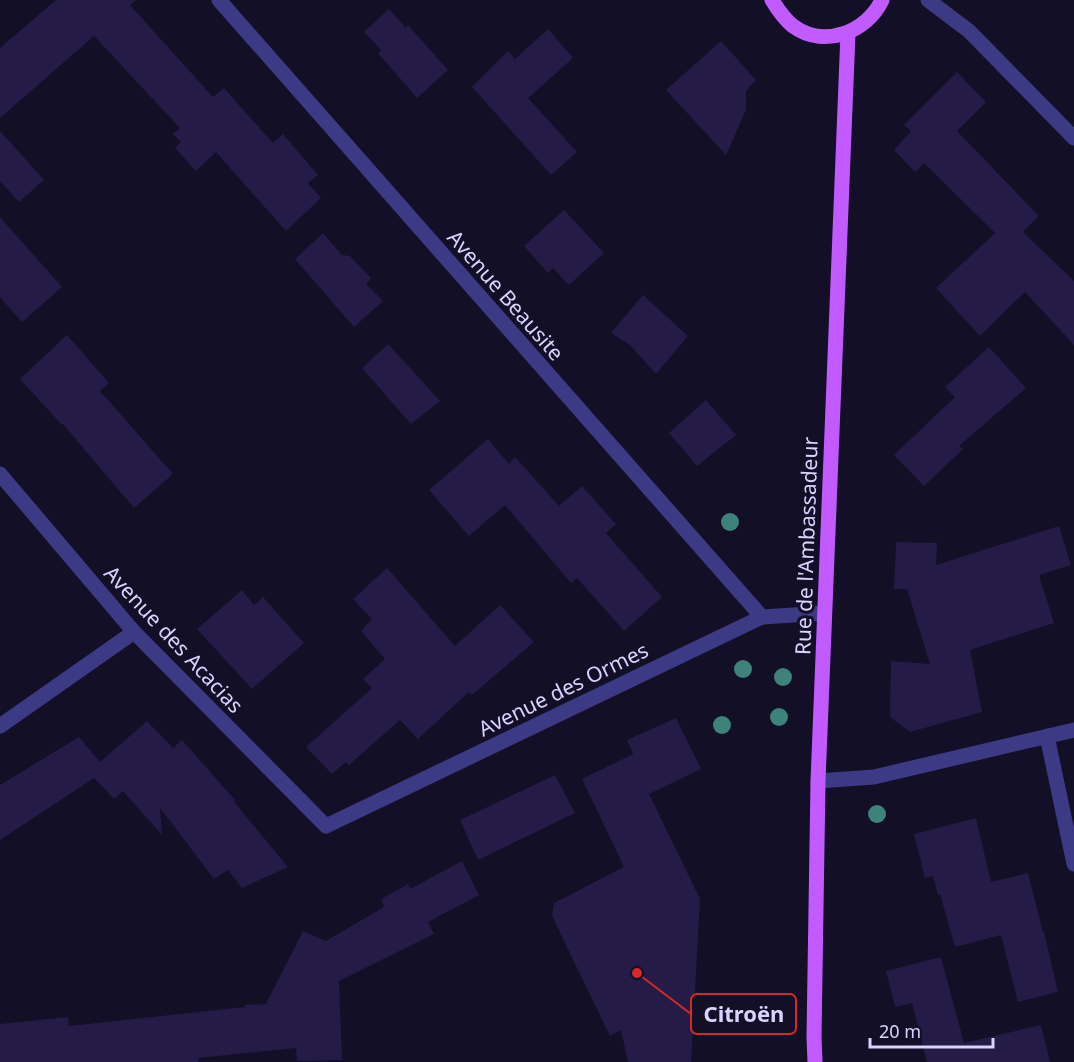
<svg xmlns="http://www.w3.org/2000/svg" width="1074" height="1062" font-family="'Noto Sans',sans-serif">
  <rect width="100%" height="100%" fill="#130f26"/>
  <g fill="#241b47">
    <path d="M56,0H136L130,5L213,97L224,88L273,143L283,134L318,175L308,183L321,198L286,231L216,152L196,171L175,148L181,142L173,134L180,128L94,36L0,118V48Z"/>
    <path d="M389,9L406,28L408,25L448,70L417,98L378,53L381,50L364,32Z"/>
    <path d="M548,29L573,58L528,98L577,152L551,175L472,87L508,51L515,59Z"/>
    <path d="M721,41L756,80L746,91V110L726,155L666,90Z"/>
    <path d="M957,72L986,102L957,131L1039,216L1023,232L1074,281V345L1025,292L980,336L936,288L995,233L924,163L915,172L894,150L911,131L904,125Z"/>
    <path d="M0,131L44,180L19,202L0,181Z"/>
    <path d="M564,210L604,253L569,285L553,268L548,273L524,246Z"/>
    <path d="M0,217L62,287L22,322L0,297Z"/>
    <path d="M323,233L342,255L350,256L371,278L366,284L383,301L354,327L295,259Z"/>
    <path d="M643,295L688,336L656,374L630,345L611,333Z"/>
    <path d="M67,335L109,383L100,391L173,474L134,508L63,424L62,425L20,379Z"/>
    <path d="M388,344L440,401L411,424L362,368Z"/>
    <path d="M989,347L1026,388L959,446L963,449L924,486L894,455L955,397L945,387Z"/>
    <path d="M706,400L736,435L697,466L669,433Z"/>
    <path d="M488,439L509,464L515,457L559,506L582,486L616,524L606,533L662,597L624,631L577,578L571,583L505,505L469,536L429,490Z"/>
    <path d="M1059,526L1071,565L1039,575L1054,623L970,650L982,712L910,732L890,717L891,661L930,664L907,589H894L896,542L937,543L936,565Z"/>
    <path d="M387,568L455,646L500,605L534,642L472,695L469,692L418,739L400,720L349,765L346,762L332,774L306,747L372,688L363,679L385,659L361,631L372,619L353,599Z"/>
    <path d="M242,590L254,605L263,597L304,643L252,689L197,629Z"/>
    <path d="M676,718L701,769L649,794L700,899L691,1062H628L621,1030L610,1036L552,916L554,903L624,867L582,779L633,754L627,740Z"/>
    <path d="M147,721L173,748L182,740L235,800L234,802L288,867L242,888L228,870L214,879L160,808L162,835L123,791L114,799L94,778L0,840V785L79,737L100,762Z"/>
    <path d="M555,775L575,813L478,860L460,820Z"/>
    <path d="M976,818L991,882L1028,873L1043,932H1044L1058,992L1018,1002L1001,935L955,947L940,894L938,895L933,876L925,878L914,834Z"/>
    <path d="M462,861L479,895L428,922L434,934L339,981L342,1060L297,1061L296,1048L198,1058L199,1062H0V1024L68,1017L69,1026L245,1007V1005L266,1004L303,931L326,941L384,907L381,899L408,884L410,889Z"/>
    <path d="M941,957L964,1043L1041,1025L1050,1062H927L912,1003L895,1007L886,971Z"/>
  </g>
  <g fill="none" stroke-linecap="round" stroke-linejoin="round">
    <g stroke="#3d3a85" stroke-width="15">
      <path d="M219,0L762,617"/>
      <path d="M928,0L969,31L1074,138"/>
      <path d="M0,474L134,632L326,826L762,617L824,613"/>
      <path d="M0,726L134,632"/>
      <path d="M1047,736L1074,864"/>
      <path d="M818,781L874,777L1074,730"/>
    </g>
    <g stroke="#c25bff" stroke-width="15">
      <path d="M772,0C778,10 784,19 793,26C824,49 867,32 882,0"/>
      <path d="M815,1062L814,1037L818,781L848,33"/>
    </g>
  </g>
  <g fill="#3d827b">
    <circle cx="730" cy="522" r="9"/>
    <circle cx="743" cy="669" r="9"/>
    <circle cx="783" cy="677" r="9"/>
    <circle cx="779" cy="717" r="9"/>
    <circle cx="722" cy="725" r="9"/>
    <circle cx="877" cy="814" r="9"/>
  </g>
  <g text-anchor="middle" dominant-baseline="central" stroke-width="6" stroke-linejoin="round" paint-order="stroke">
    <g font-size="21" fill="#d9d4ff" stroke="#130f26">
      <text transform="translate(506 295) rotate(49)">Avenue Beausite</text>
      <text transform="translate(806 546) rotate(-88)">Rue de l'Ambassadeur</text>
      <text transform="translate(174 639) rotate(47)">Avenue des Acacias</text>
      <text transform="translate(563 689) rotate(-26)">Avenue des Ormes</text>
    </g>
  </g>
  <path fill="none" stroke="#d62828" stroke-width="2" d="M637 973L691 1014"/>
  <circle fill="#d62828" stroke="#130f26" stroke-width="2" cx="637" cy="973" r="6"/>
  <rect fill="#130f26" stroke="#d62828" stroke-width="2" x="691" y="994" width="105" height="40" rx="6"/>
  <g font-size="22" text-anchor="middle" font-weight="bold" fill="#d9d4ff">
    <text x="744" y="1022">Citroën</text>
  </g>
  <path d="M870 1038v9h123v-9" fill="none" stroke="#d9d4ff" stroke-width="3"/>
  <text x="879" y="1038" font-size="18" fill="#d9d4ff" stroke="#130f26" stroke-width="4.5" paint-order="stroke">20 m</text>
</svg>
